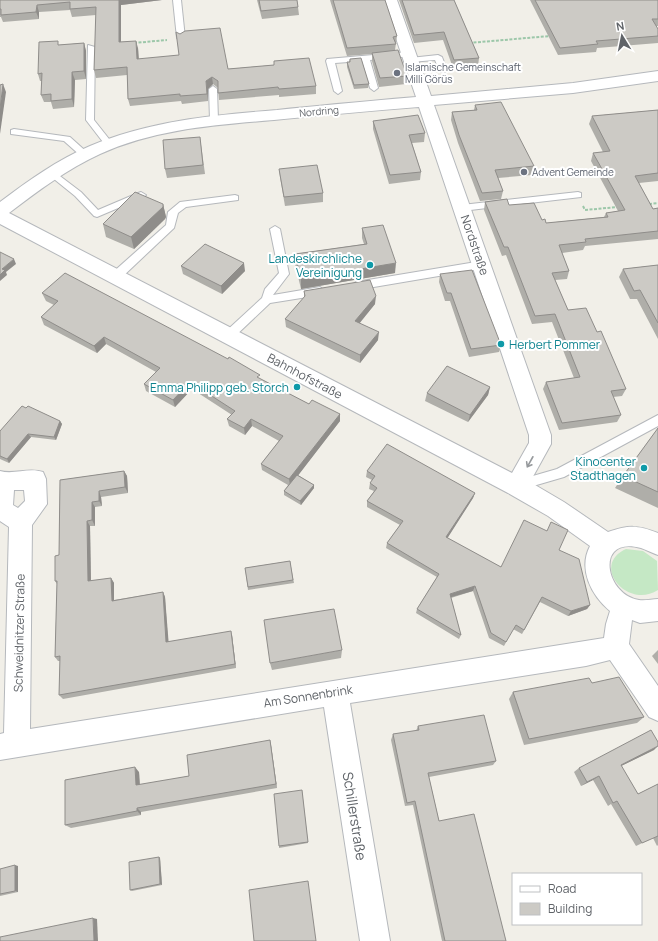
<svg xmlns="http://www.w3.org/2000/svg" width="658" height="941" font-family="Manrope,sans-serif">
  <rect width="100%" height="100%" fill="#f1efe8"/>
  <path fill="#c5e8c5" d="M626,549L643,551L657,561L658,590C627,610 590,565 626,549Z"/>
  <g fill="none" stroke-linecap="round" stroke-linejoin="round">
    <defs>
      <g id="lane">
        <path d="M173,0H181L185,38L181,40L177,38Z"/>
        <path d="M88,45L95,47L94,120L113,144L109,147L106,146L86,120Z"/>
        <path d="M408,52L412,54L411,56L370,60L378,88L374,91L370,88L362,61L335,63L342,91L338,94L334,91L326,61L327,59Z"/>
        <path d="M438,55L442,57L447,70L446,72H440L435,60L410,62L406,60L410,58Z"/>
        <path d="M213,86L217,89L218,120L214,123L210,120L209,89Z"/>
        <path d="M14,129L70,137L90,155L85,158L82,157L64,141L11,134V130Z"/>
        <path d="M52,170L81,192L98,210L138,193L141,192L146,195L144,197L97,217L94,216L75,196L49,175L47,173Z"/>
        <path d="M578,192L581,193V197L462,211L457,208L462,205Z"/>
        <path d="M235,195L238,196V200L186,207L178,213L174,228L120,279H112L111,276L112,273L166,225L168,212L180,202Z"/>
        <path d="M275,226L280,229L289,274L273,295L320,287L325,291L320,295L270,303L232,339H224L223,336L224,333L262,298L265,289L279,273L270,229Z"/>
        <path d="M482,261L486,262L487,265L486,268L356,290L351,286L356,282Z"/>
        <path d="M658,415V426L564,477L516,491L512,490L510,486L512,482L557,469Z"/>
      </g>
      <path id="street" d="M383,0H397L431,96L573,83L658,71V81L573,93L434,105L551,435V444L530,482L564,502L608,532C629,525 637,525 658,533V555C652,553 647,550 641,548C594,535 605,595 639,600C645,601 652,599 658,599V621L640,623L632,620L629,644L658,686V721L649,717L610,660L586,666L350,703L390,941H360L324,707L0,760V734L4,733L9,527L0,521V471C14,475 29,467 43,472L46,479L47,504L32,525L30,729L604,638L606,624L610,611C591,595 578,569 590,546L548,516L508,493L0,224V202C28,181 57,160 90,146C149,121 213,115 277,110C323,105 369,101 416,97ZM419,107L529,435V443L512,473L9,213C38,191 67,169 100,154C155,129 215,125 274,120C322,115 371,111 419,107ZM14,490H24L25,501L18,508L13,505Z"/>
    </defs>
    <use href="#lane" stroke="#b5b8bc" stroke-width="2"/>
    <use href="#street" stroke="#b5b8bc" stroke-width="2"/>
    <g stroke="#9cc7a9" stroke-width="2" stroke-dasharray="3 1.5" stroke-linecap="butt">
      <path d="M134,43L167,40"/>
      <path d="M469,43L550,36"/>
      <path d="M649,204L658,203"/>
      <path d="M583,206L585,210L618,207"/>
    </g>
    <use href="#lane" fill="#fff" fill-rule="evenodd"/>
    <use href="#street" fill="#fff" fill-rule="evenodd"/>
  </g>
  <g fill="#afaea9">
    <path d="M0,0H162L121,5V42L138,48L139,59L228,69L274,65V61L316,86V94L279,97V95L219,100L218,88L213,84L208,89V101L182,104L181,101L130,106L128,99L127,75L96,78L94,70L96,15L72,17L70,10L39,12V19L3,22L1,17H0Z"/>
    <path d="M257,0H297L298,7L299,15L262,19Z"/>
    <path d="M330,0H385L397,36L395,50L407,76L406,84L379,87L372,61V54L347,56Z"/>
    <path d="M399,0H454L479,58L478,66L453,68L443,40L414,43Z"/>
    <path d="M530,0H658V26H656L658,29V43L597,48L596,52L558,55Z"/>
    <path d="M84,43L86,51V79L75,80L74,107L53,109L51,102H44L41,95L42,81H40L38,74L59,45Z"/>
    <path d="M350,59L369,84L368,88L354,89L347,67V62H349Z"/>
    <path d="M475,105L534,166L532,175L498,178L503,191L501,199L480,201L458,143L451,120L452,112L474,110Z"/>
    <path d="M658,110V181L639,183L653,209L658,208V239L585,246L583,250L562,253L569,271L567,279L555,280L568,310L597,332L626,389L622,396L613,397L621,415L617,422L559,430L543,389L546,382L574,378L552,322L532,324L506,255L502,256L484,210L485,202L509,205L542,220L546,223L604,217L606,213L618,211L591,161L593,153L603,152L589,124L592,116Z"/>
    <path d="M373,121L425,133L424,142L412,143L421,172L420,180L389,184L373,129Z"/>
    <path d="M200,137L205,174L167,178L165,169Z"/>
    <path d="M279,169L323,193V202L285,206L280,177Z"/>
    <path d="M163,204L166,217L165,219L134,249L106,237L103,224Z"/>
    <path d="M362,228L395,273L301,289L295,264V254L364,244L362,238Z"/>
    <path d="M658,265V339L637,299H630L619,277L623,269Z"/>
    <path d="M181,266L245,271L222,294L183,274Z"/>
    <path d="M440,274L501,345L499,352L469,357L450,301H445L439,282Z"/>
    <path d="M304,291L375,304L359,323L378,340L360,363L286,327L285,319L304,298Z"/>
    <path d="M42,293L260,379L309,404L340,414V421L298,475L314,485V488L301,505L284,495V491L288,485L262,470L261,464L279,441L252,426L245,435L229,426L227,419L232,415L192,389L175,407L146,391L144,384L156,372L106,344L97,353L44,325L41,317L54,305L46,301Z"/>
    <path d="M490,387L488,395L468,422L425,401L427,393Z"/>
    <path d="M60,421L62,424L56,440L31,437L9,463L0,459V431Z"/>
    <path d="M658,428V508L615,488L623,476Z"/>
    <path d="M124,471L127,476L128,493L101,497L102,506L95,507V526H90L91,581L111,578L114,583V600L163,592L165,597L168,642L232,635L236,668L63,699L59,695L60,661H58L55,657L57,584L55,581L59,555L60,480Z"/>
    <path d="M367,471L475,493L473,498L447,538L501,567L559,550L590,605L587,609L568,616L540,602L522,634L513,629L504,646L489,638L473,591L451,598L461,635L459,639L416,613L417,609L437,577L386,548L387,543L400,525L367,507V501L374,491L369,489L370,483L372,480L366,477Z"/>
    <path d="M290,561L294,583L248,590L245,568Z"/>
    <path d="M342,650L341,658L272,670L270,663Z"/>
    <path d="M658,650V664L652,656Z"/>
    <path d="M592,683L644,717L637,723L524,745L509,699L513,692Z"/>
    <path d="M418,726L496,761L493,765L429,777L439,821L506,941H442L413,805L405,806L391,740L393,734L416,731Z"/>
    <path d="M270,740L271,745L277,788L141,812V815L71,828L65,825L139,772L140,785L189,776Z"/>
    <path d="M654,750L621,766L638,794L658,784V845L657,846L653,838L636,846L611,804L608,806L593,780L581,786L574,772L579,768Z"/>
    <path d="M302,790L308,843L279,848V846Z"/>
    <path d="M159,857L160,858L162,885L132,891L130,890Z"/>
    <path d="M18,866V892L0,896V869Z"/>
  </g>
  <g fill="#8f8d8a">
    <path d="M119,0H162L121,5V50L119,42Z"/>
    <path d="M37,5L39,12V19L36,12Z"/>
    <path d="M136,41L138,48L139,66L137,59Z"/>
    <path d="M84,43L86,51V79L84,71Z"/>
    <path d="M72,72L75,80L74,107L72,99Z"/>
    <path d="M212,77L213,84L208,89V101L206,81Z"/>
    <path d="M3,84L6,92L0,134V109Z"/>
    <path d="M163,204L166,217L165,219L134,249L131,237Z"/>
    <path d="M14,259L16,264L6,272L7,275L0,281V275L2,269Z"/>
    <path d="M244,263L245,271L222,294L221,286Z"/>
    <path d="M396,263L395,273L301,289V279Z"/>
    <path d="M376,296L375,304L355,329V321Z"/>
    <path d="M379,332L378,340L360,363V355Z"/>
    <path d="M104,337L106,344L97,353L94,346Z"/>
    <path d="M190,382L192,389L175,407L173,400Z"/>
    <path d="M490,387L488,395L468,422L470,415Z"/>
    <path d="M340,414V421L290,486L289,479Z"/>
    <path d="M251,419L252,426L245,435L244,428Z"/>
    <path d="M60,421L62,424L56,440L54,437Z"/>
    <path d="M28,434L31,437L9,463L7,459Z"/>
    <path d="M124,471L127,476L128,493L125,487Z"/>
    <path d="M314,485V488L301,505L300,501Z"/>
    <path d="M99,491L101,497L102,506L99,501Z"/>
    <path d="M475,493L473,498L445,542L446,537Z"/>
    <path d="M92,502L95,507V526L92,520Z"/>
    <path d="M87,521L90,526L91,586L88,581Z"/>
    <path d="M111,578L114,583V605L112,601Z"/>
    <path d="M475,586L473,591L448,598L450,594Z"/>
    <path d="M163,592L165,597L169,647L166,642Z"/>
    <path d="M590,605L587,609L568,616L571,611Z"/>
    <path d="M231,631L232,635L236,668L235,664Z"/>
    <path d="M270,740L271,745L277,788L276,784Z"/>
    <path d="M658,746L654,750L615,769L621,765Z"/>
    <path d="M135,767L139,772L140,790L136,785Z"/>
    <path d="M599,776L593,780L581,786L587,782Z"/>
    <path d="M137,808L141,812V815L137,811Z"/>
    <path d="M159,857L160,858L162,885L160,884Z"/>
    <path d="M15,865L18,866V892L15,891Z"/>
    <path d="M93,918L97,919L98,941H94Z"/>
  </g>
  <g fill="#cccac5" stroke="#8f8d8a">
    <path d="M0,0H119V42L136,41L137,59L179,55L176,32L180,34L185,31L220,28L228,69L274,65V61L309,58L316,86L279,89L278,87L218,93V81L212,77L206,81L207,94L180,96V94L128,99L127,67L94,70L96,7L70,9V2L37,5L36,12L1,15V9H0Z"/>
    <path d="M259,0H297L298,7L261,11Z"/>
    <path d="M333,0H385L397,36L393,37L396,44L347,48Z"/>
    <path d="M402,0H454L479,58L454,60L444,32L414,35Z"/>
    <path d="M535,0H658V19H652L658,29V36L596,41L598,44L560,48Z"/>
    <path d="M58,41V45L84,43V71L72,72V99L51,101V94L41,95L42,73L38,74L39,42Z"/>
    <path d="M398,50L407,76L380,78L372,53Z"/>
    <path d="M361,58L369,84L354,85L347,62H350V59Z"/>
    <path d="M3,84L0,109V85Z"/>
    <path d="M501,102L534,166L495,170L503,191L482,193L459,135L452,112L477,110L475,105Z"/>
    <path d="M658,110V173L635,176L653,209L658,208V231L585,239L586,242L559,245L569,271L552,273L568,310L586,308L597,332L601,331L626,389L611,391L621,415L562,423L546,382L580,377L555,314L535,316L508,247H504L485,202L507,199L509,205L534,203L542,220L545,219L546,223L608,217L606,213L625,210L593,153L610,151L592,116Z"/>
    <path d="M418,115L425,133L409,135L421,172L390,175L373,121Z"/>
    <path d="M200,137L203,165L165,169L163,140Z"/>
    <path d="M317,165L323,193L284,197L279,169Z"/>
    <path d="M135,192L163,204V207L131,237L103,224Z"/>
    <path d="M383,225L396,263L301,279L295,254L367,244L362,228Z"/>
    <path d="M205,244L244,263L221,286L181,266Z"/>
    <path d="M0,252L14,259L2,269L5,270L0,275Z"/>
    <path d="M658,265V323L640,290L634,291L623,269Z"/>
    <path d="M472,270L501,345L471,349L451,293H447L440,274Z"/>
    <path d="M65,273L228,359L229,357L260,375L257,377L309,404L312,400L340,414L289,479L261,464L283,436L251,419L244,428L227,419L235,411L190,382L173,400L144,384L160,368L104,337L94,346L41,317L58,301L42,293Z"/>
    <path d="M370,280L376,296L355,321L379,332L360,355L285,319L305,296L304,291Z"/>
    <path d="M447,366L490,387L470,415L427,393Z"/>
    <path d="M22,406L26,408L28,406L60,421L54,437L28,434L7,459L0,456V431Z"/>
    <path d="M658,428V492L623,476Z"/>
    <path d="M387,444L475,493L446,537L501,567L524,520L547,531L551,522L568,530L559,550L579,559L590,605L571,611L542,597L524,630L516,625L506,642L491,633L475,586L450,594L461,635L417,609L439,574L387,543L403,521L367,501L377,488L370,483L375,476L367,471Z"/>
    <path d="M124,471L125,487L99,491V501L92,502V520L87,521L88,581L111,578L112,601L163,592L166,642L231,631L235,664L59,695L60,656L55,657L57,581H55V556L59,555L60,480Z"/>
    <path d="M297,475L314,485L300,501L284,491Z"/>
    <path d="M290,561L293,580L248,587L245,568Z"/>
    <path d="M334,609L342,650L270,663L264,620Z"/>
    <path d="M619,677L644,717L529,739L513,692L589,678L592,683Z"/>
    <path d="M484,715L496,761L428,773L439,821L474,814L506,941H445L415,801L407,803L393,734L419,730L418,726Z"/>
    <path d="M651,730L658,742V746L621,765L638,794L658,784V836L642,843L617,801L613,803L599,776L587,782L579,768Z"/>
    <path d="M270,740L276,784L137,808V811L65,825V780L135,767L136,785L189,776L187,755Z"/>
    <path d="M302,790L308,842L279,846L274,794Z"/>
    <path d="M159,857L160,884L130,890L129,862Z"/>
    <path d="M15,865V891L0,894V869Z"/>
    <path d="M308,881L316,941H254L249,890Z"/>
    <path d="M93,918L94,941H0V937Z"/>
  </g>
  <defs><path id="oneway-shaft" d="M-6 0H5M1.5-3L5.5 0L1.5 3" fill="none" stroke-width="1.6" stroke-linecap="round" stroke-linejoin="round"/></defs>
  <use stroke="#979a9d" href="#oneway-shaft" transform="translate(530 462) rotate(119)"/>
  <g fill="#6b7280" stroke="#fff" stroke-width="1.5">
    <circle cx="397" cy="73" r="4"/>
    <circle cx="524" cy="172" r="4"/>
  </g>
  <g fill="#0f9aa8" stroke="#fff" stroke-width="1.5">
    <circle cx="370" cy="265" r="4"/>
    <circle cx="501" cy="344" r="4"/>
    <circle cx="297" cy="387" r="4"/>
    <circle cx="644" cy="468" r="4"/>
  </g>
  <g text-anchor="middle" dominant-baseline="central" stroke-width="4" stroke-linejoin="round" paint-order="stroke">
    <g font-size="10" fill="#5b616d" stroke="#fff" text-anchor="start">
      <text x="405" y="67">Islamische Gemeinschaft<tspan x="405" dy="12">Milli Görüs</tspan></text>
      <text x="532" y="172">Advent Gemeinde</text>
    </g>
    <g font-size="10" fill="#5f6368" stroke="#fff">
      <text transform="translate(319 111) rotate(-5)">Nordring</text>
    </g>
    <g font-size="12" fill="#5f6368" stroke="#fff">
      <text transform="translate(475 245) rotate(71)">Nordstraße</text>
      <text transform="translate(305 376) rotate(28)">Bahnhofstraße</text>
      <text transform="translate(19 633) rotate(-89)">Schweidnitzer Straße</text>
      <text transform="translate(308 696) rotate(-9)">Am Sonnenbrink</text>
    </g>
    <g font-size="12" fill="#0d838f" stroke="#fff" text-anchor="end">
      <text x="362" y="258">Landeskirchliche<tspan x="362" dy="14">Vereinigung</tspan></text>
      <text x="509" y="344" text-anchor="start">Herbert Pommer</text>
      <text x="289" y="387">Emma Philipp geb. Storch</text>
      <text x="636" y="461">Kinocenter<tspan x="636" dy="14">Stadthagen</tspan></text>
    </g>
    <g font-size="14" fill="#5f6368" stroke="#fff">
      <text transform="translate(355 816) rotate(81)">Schillerstraße</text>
    </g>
  </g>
  <rect x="512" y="873" width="130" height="52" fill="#ffffff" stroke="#bfc1c3"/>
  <rect x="520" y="886" width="20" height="6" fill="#ffffff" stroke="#bfc1c3"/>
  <text x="548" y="893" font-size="12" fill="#5f6368">Road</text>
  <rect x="520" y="903" width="20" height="12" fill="#cccac5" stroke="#bfc1c3"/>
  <text x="548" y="913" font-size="12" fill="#5f6368">Building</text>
  <g transform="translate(622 36) rotate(350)" stroke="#ffffff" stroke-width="3" paint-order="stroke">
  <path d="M0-3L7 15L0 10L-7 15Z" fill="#5f6368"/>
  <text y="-6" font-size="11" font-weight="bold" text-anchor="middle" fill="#5f6368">N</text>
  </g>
</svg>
